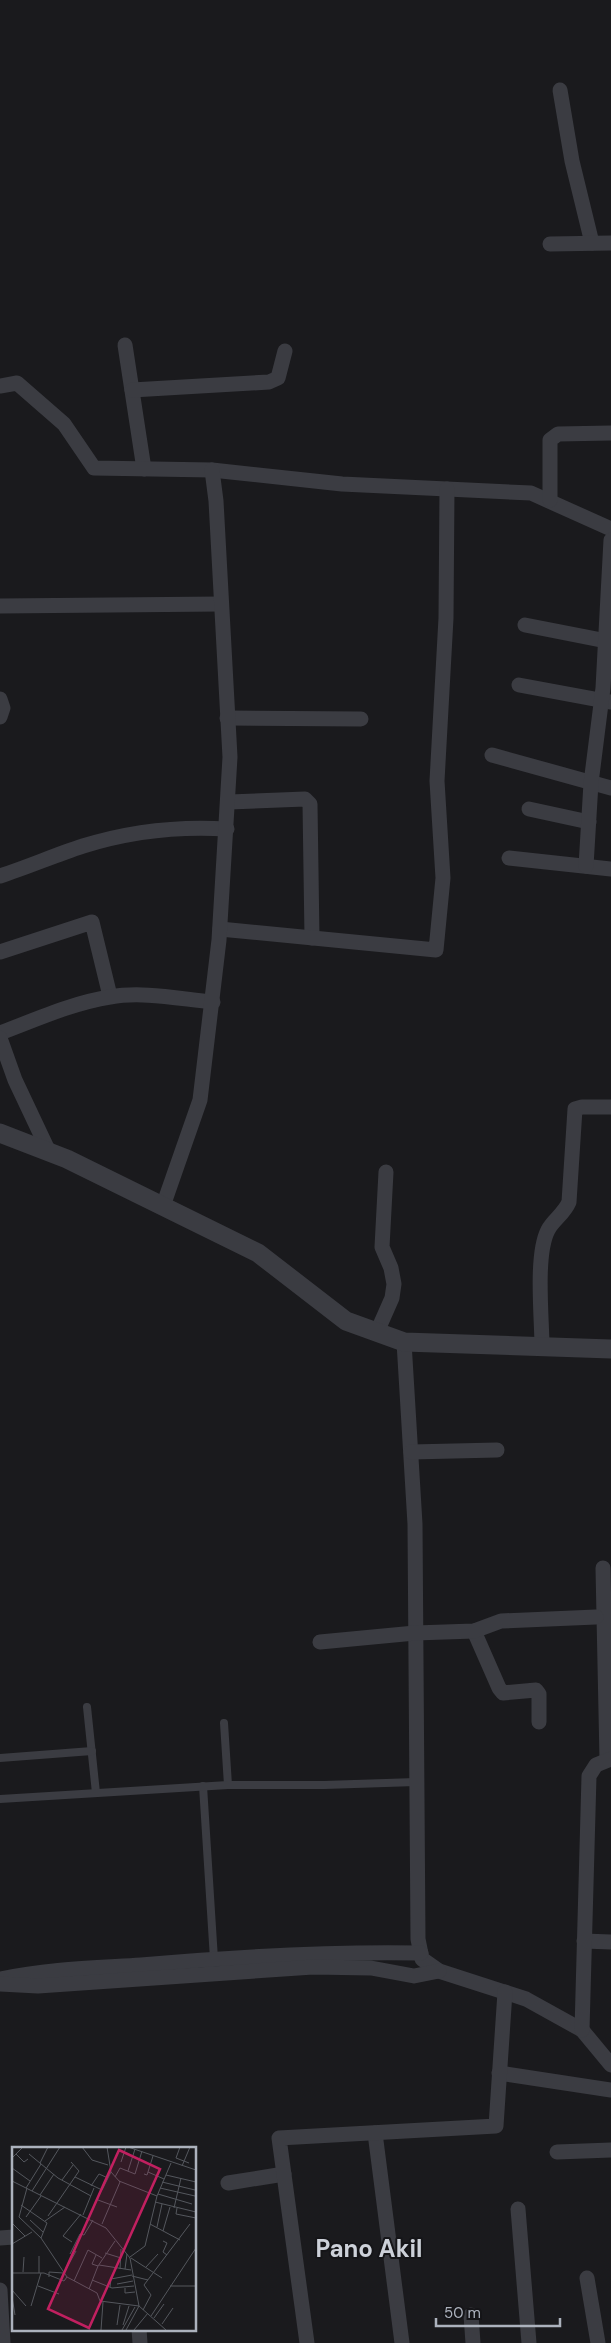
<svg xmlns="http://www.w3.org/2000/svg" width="611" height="2343" font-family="'DM Sans',sans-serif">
  <rect width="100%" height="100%" fill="#1a1a1d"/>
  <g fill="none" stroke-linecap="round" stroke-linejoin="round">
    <g stroke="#3b3c42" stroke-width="8">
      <path d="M87,1707L96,1793"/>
      <path d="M224,1723L228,1785"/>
      <path d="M0,1758L92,1751"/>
      <path d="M203,1786L214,1959"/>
      <path d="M0,1799L228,1785H324L416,1782"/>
    </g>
    <g stroke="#3b3c42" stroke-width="15">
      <path d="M560,90L572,161L592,243"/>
      <path d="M550,244L611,243"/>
      <path d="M125,345L144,469"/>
      <path d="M0,386L17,383L64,424L94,468L212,470L342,484L531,493L611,529"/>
      <path d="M132,390L269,382L278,378L285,351"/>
      <path d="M550,500V440L558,434L611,433"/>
      <path d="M0,606L221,604"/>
      <path d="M525,625L611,642"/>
      <path d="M519,685L610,702"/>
      <path d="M0,699L3,708L0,717"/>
      <path d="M227,718L361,719"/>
      <path d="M492,755L611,788"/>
      <path d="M229,802L305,799L310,804L312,938"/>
      <path d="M529,809L589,822"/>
      <path d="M509,858L611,869"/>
      <path d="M586,866L591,783L603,688L611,540"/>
      <path d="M0,876C28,867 55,855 83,846C131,831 178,826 227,829"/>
      <path d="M220,929L436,950L443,878L437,781L446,618L447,489"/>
      <path d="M0,952L92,922L110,996"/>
      <path d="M0,1033C35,1020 72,1003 110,997C143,991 180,999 213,1002"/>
      <path d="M0,1038L15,1080L49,1152"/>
      <path d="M163,1206L200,1100L219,940L230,757L216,501L212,470"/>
      <path d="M377,1332L392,1298L394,1284L391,1268L382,1247L386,1172"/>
      <path d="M404,1342L415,1524L418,1939L422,1959L439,1971L526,1999L582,2030L611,2065"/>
      <path d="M542,1347C542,1318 535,1255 548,1230C553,1220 564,1214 569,1202L575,1109L582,1107H611"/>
      <path d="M411,1452L497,1450"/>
      <path d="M603,1568L607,1760"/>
      <path d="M474,1631L499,1688L503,1693L536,1690L539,1694V1722"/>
      <path d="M320,1642L415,1633L474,1631L501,1621L596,1617"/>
      <path d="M584,1941L611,1942"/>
      <path d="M1,1979C47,1969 94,1968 141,1965C234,1957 327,1951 421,1953"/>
      <path d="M0,1984L38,1986L313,1967L371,1968L414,1976L439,1971"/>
      <path d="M582,2030L589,1776L596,1765L611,1759"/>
      <path d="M499,2073L611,2090"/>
      <path d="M375,2133L402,2343"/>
      <path d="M557,2152L611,2150"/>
      <path d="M228,2183L284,2174"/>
      <path d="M518,2209L529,2343"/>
      <path d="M0,2238L14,2237"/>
      <path d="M587,2278L598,2343"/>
      <path d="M0,2290L3,2343"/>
      <path d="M471,2315L473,2343"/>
      <path d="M139,2329L140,2343"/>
      <path d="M307,2343L279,2138L496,2126L505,1992"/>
    </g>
    <path stroke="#3b3c42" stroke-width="19" d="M0,1133L67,1159L258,1253L346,1321L404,1342L611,1349"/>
  </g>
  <g text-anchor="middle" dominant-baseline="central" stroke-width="4" stroke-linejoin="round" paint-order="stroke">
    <g font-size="24" font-weight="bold" fill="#cdd1d9" stroke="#151518">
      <text x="369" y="2248">Pano Akil</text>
    </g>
  </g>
  <g transform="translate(12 2147)">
    <rect width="184" height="184" fill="#1a1a1d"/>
    <path fill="none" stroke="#54575d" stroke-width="1" d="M70,0L80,13L96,18M116,0L184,23M168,0L164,11L177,16M4,7L12,15L16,12M17,7L46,31L79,49M0,11L11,0M109,15L114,0M28,16L36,0M170,19L178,0M0,21L18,34M116,24L123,2M136,25L152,32M132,27L135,28L141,9M154,28L184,35M63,30L90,43L99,25M103,30L108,21L123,27L130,4M50,33L61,18M0,34L94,81L118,111L127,159L154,183M107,34L145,49L133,99L118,110M150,35L183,43M79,39L87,27L96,31M14,41L29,17M15,41L7,70L29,91L55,130L85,146L88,154L127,159L114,183M148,41L183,49M20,44L48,0M146,47L180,57M28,48L42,27M145,49L159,16M86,53L105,60M143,55L184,65M45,56L67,24L59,15M9,58L35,76L29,91M162,61L169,31M165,61L164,67L184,71M71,68L82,41M36,69L45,56M14,70L29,49M18,73L31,85M33,74L53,60M0,76L13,89M90,77L108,35L99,25L95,0M138,77L168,93M145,80L150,57M151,84L158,60M151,94L155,96L151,105L155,108M60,95L51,89L69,67M0,97L20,85M93,106L109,111M58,107L68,87L72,88L81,73M84,108L80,117L86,119M119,111L150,131M87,118L119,123M134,120L146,107M108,122L109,102M113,122L115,107M11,125L12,110M0,126H32L52,134L55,130M27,126V109M52,126L64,104M120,129L136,133M37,130V125L51,126M80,133L100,141L122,139M62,134L76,103L90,111M105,137L121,134M26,139L47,147M158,139H184M98,140L99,132L120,128M113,141V146L123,145M77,142L86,119L103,94M0,143L14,159M0,150L3,168M19,159L29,126M131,163L139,148L132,138L178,77M139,169L184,101M142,171L152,157M150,177L161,161M105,178L108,158M111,178L117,159M89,183L91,155M110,183L123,160M122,183L136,166"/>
    <path fill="#c12060" fill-opacity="0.15" stroke="#c12060" stroke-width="2.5" d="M107,3L148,22L77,181L36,162Z"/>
    <rect width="184" height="184" fill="none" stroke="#acb2bd" stroke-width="2.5"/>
  </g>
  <path d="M436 2318v8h124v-8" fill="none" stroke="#acb2bd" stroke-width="2.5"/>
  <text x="444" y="2318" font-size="15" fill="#acb2bd" stroke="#151518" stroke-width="4" paint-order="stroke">50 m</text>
</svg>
